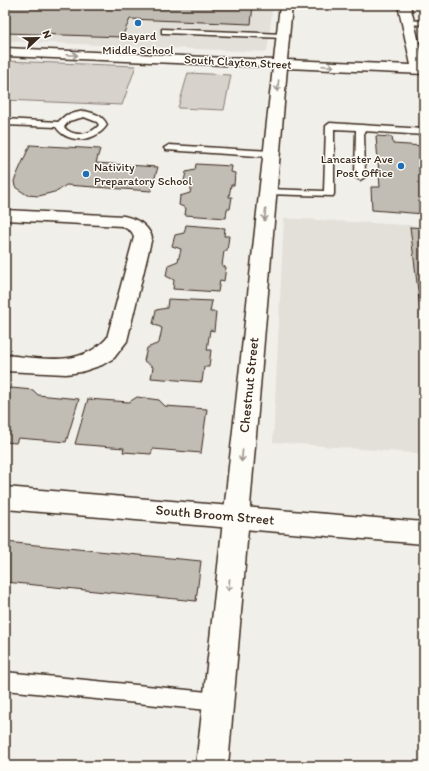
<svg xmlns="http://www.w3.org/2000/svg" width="429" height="771" font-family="Itim,sans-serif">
  <rect width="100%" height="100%" fill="#f1efea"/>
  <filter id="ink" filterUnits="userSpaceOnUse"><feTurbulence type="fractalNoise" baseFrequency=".025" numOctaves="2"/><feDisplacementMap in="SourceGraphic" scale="8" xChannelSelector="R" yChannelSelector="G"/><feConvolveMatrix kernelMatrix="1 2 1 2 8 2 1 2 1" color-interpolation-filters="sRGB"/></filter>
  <g filter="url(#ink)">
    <g fill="#e3e0da">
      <path d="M5,5H273L267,52L5,41Z"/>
      <path d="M284,218L424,226V454L273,442Z"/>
    </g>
    <g fill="#d7d2cc" stroke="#897e75">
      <path d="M5,61L136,66L122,105L5,100Z"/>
      <path d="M188,73L231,75L224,110L178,108Z"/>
    </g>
    <g fill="#c1bcb4" stroke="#3b2a1e">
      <path d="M5,5H253L251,24L130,19L122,37L5,33V12L9,6Z"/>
      <path d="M376,136L392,137L393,144L424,146V214L372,210L371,187H380Z"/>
      <path d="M30,145L100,149L96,163L158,167L151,191L66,185L58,191L39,196L27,195L15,187L14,181Z"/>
      <path d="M196,164L232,166L231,172L235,173L234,185H231L229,197H232L230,209H227L226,218L185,215L186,208L179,205L180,196L190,193L192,184L184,181L186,172L195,170Z"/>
      <path d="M186,225L225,228L224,236H229L227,251H224L222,266L226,267L224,281L220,280L218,292L173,289L174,280L166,276L168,265L178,261L181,249L172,246L175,235L184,233Z"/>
      <path d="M410,227L424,228V339Z"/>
      <path d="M168,299L212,301L210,312H216L214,331L210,330L207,350H211L209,367H204L202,382L151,378L153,367L144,361L147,348L159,343L162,328L153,324L156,310L167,308Z"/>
      <path d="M11,388L33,390L38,395L79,399L66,442L18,438L16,443L5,442V391Z"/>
      <path d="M137,397L159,400L165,406L207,409L201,453L153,449L151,454L123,452L124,448L75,444L88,399L129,402Z"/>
      <path d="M5,542L201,561L196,601L5,582Z"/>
    </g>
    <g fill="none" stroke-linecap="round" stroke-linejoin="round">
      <defs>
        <g id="service">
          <path d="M405,20L424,21V25L405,24Z"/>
          <path d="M162,29L283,34L287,36L283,38L165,33H162Z"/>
          <path d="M84,111C94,113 103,115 107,125C96,142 68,145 56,127L5,125V119L58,122L66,115ZM84,117L97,122L99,125C91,135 73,138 64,127L69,121Z"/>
          <path d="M330,123L424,129V135L364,131L365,177L360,180L355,177L356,130L334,129V194L333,196L265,194L263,192L268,189L324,191L326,126Z"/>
          <path d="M169,145L271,151L276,154L271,157L166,150L164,148Z"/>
          <path d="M5,672L218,693L224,696L227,702L224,708L218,711L5,690Z"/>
        </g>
        <g id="minor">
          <path d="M280,5H292L287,60L411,65L398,5H410L424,63V74L287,68L228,766H196L273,67L5,56V48L274,60Z"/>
          <path d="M5,210L124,216C137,219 147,224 152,237L127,341L114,358L102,365L81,372L66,374L5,371V355C41,358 80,368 107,338L134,237L132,232L122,226L5,220Z"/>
        </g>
        <path id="tertiary" d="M5,487L424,522V544L5,509Z"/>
      </defs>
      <use href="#service" stroke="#3b2a1e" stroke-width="3"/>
      <use href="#minor" stroke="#3b2a1e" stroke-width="3"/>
      <use href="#tertiary" stroke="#3b2a1e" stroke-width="3"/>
      <use href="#service" fill="#fdfcf7" fill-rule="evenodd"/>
      <use href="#minor" fill="#fdfcf7" fill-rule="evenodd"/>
      <use href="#tertiary" fill="#fdfcf7" fill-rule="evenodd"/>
    </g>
    <defs><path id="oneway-shaft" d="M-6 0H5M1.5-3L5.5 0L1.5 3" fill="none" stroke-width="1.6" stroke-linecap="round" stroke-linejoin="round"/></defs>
    <g stroke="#9c938a">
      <use href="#oneway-shaft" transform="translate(72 55) rotate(3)"/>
      <use href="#oneway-shaft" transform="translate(328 66) rotate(3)"/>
      <use href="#oneway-shaft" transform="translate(278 86) rotate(96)"/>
      <use href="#oneway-shaft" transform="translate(265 215) rotate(96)"/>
      <use href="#oneway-shaft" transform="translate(242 456) rotate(96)"/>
      <use href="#oneway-shaft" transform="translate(229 585) rotate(96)"/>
    </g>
  </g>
  <g fill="#1f6fb2" stroke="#fdfcf7" stroke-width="1.5">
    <circle cx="138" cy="23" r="4"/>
    <circle cx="401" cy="166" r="4"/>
    <circle cx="86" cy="174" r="4"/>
  </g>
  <g text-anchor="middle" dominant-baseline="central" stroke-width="3" stroke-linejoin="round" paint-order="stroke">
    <g font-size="12" fill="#3b2a1e" stroke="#fdfcf7">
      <text x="138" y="36">Bayard<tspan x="138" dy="14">Middle School</tspan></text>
      <text x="393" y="159" text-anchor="end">Lancaster Ave<tspan x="393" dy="14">Post Office</tspan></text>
      <text x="94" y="167" text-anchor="start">Nativity<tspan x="94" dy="14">Preparatory School</tspan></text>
    </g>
    <g font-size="12" fill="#3b2a1e" stroke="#fdfcf7">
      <text transform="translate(238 62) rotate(3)">South Clayton Street</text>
    </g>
    <g font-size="14" fill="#3b2a1e" stroke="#fdfcf7">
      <text transform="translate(249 385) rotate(-84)">Chestnut Street</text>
      <text transform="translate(215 515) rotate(5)">South Broom Street</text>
    </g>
  </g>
  <rect width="429" height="771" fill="none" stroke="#fdfcf7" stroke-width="20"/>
  <rect x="10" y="10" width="409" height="751" fill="none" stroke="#3b2a1e" stroke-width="1.5" filter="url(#ink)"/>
  <g transform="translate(38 38) rotate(68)" stroke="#fdfcf7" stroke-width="3" paint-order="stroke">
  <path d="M0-3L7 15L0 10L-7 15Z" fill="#3b2a1e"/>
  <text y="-6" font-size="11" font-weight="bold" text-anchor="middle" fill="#3b2a1e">N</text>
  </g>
</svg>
